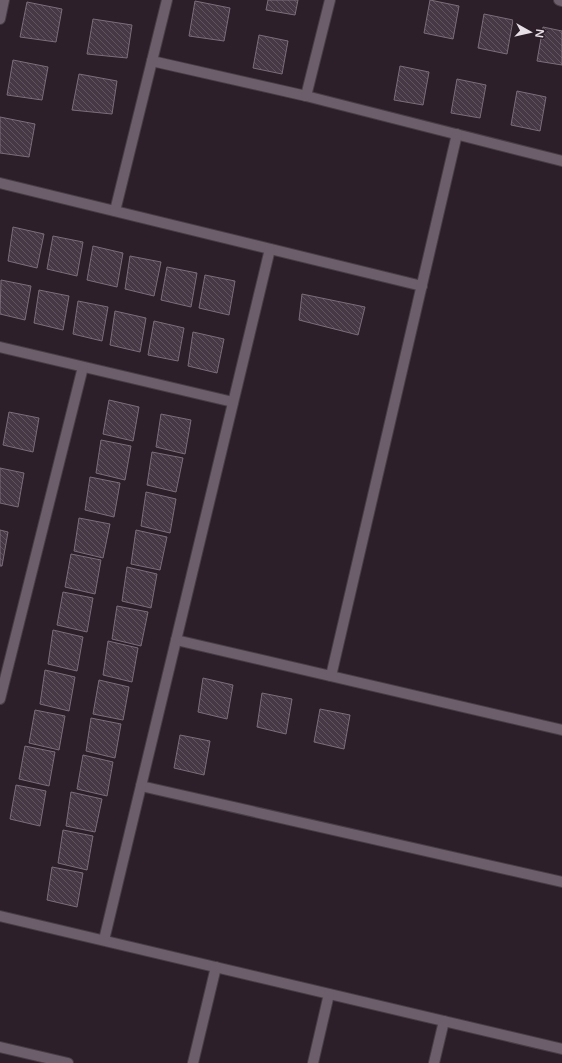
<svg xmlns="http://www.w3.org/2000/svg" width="562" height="1063" font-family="'Varela Round',sans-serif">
  <defs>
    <pattern id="building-back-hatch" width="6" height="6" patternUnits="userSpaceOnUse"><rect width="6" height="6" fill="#463844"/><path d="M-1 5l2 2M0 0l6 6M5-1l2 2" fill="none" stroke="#61545f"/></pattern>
  </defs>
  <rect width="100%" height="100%" fill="#2c1f2a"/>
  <g fill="url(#building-back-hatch)" stroke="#7c6d7a">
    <path d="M268,0H298L295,15L266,10Z"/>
    <path d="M430,0L459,6L453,39L424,33Z"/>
    <path d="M195,1L230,8L224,41L189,36Z"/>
    <path d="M27,2L62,9L56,42L20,37Z"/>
    <path d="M484,14L513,20L507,54L478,48Z"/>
    <path d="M93,19L132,25L127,58L87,54Z"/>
    <path d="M543,27L562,31V65L537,61Z"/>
    <path d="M259,35L288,41L282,74L253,68Z"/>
    <path d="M13,60L48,67L42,100L7,95Z"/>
    <path d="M400,66L429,72L423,105L394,100Z"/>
    <path d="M79,74L117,81L112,114L72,110Z"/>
    <path d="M457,79L486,85L480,118L451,113Z"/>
    <path d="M517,91L546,97L540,131L511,125Z"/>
    <path d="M0,117L35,124L29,157L0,153Z"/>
    <path d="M13,227L44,234L37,268L8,261Z"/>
    <path d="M53,236L83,242L77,276L47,269Z"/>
    <path d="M93,246L123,253L117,287L87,280Z"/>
    <path d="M130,256L161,262L154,296L125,289Z"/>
    <path d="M167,267L197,273L191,307L161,300Z"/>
    <path d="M205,275L235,281L229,315L199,308Z"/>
    <path d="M1,280L31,286L25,320L0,314Z"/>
    <path d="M39,290L69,296L63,330L34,323Z"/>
    <path d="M302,294L365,307L358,335L299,320Z"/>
    <path d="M78,301L108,307L102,341L73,334Z"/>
    <path d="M115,311L146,318L140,352L110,345Z"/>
    <path d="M154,321L184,328L178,361L148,355Z"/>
    <path d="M193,332L224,339L217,373L188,366Z"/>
    <path d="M109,400L139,407L133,441L103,434Z"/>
    <path d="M9,412L39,418L33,452L3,445Z"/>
    <path d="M161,414L191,420L185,454L156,447Z"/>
    <path d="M101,440L131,446L125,480L96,473Z"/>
    <path d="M152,452L183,458L176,492L147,485Z"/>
    <path d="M0,468L24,473L18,507L0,503Z"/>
    <path d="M90,477L120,483L114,517L85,510Z"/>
    <path d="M146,492L176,499L170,533L141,526Z"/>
    <path d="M79,518L110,524L103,558L74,551Z"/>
    <path d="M0,530L8,532L2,566H0Z"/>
    <path d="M136,530L167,537L160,570L131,564Z"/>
    <path d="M71,554L101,560L95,594L65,587Z"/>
    <path d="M127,567L157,574L151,608L122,601Z"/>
    <path d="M63,592L93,598L87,632L57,625Z"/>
    <path d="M117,606L148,612L141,646L112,639Z"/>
    <path d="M53,630L83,637L77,671L48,664Z"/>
    <path d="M108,641L138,648L132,682L103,675Z"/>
    <path d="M45,670L75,677L69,711L40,704Z"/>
    <path d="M203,678L233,685L227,719L198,712Z"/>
    <path d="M99,680L129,687L123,720L93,714Z"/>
    <path d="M262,693L292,699L286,734L257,727Z"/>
    <path d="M320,709L350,715L344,749L314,742Z"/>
    <path d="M35,710L65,716L59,750L29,743Z"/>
    <path d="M91,718L121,724L115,758L86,751Z"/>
    <path d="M180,735L210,741L204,775L174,768Z"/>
    <path d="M25,746L55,752L49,786L19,779Z"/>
    <path d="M83,755L113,762L107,796L77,789Z"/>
    <path d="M16,785L46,791L40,826L10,819Z"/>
    <path d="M71,792L102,799L95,832L66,826Z"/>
    <path d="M63,830L93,836L87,870L58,863Z"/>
    <path d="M52,867L83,873L77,907L47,900Z"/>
  </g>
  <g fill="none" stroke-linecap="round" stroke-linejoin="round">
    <defs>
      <g id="street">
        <path d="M559,0L562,1"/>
        <path d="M0,19L4,0"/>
        <path d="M152,61L306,96L562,161"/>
        <path d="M306,96L330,0"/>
        <path d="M0,183L422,286"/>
        <path d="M115,211L167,0"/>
        <path d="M0,347L233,402"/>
        <path d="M176,640L562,730"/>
        <path d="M331,676L457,134"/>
        <path d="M0,699L83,367"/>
        <path d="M141,786L562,882"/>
        <path d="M0,916L562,1049"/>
        <path d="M104,940L270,249"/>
        <path d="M0,1047L68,1063"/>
        <path d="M193,1063L216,967"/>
        <path d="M313,1063L329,994"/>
        <path d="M434,1063L444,1021"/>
      </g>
    </defs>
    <use href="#street" stroke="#473d45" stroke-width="12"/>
    <use href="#street" stroke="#6d5e6b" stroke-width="10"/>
  </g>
  <g transform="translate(530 32) rotate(98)" stroke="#2c1f2a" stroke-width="3" paint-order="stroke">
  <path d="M0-3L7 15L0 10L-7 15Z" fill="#e8e0e7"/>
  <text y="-6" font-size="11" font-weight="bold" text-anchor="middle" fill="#e8e0e7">N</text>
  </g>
</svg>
